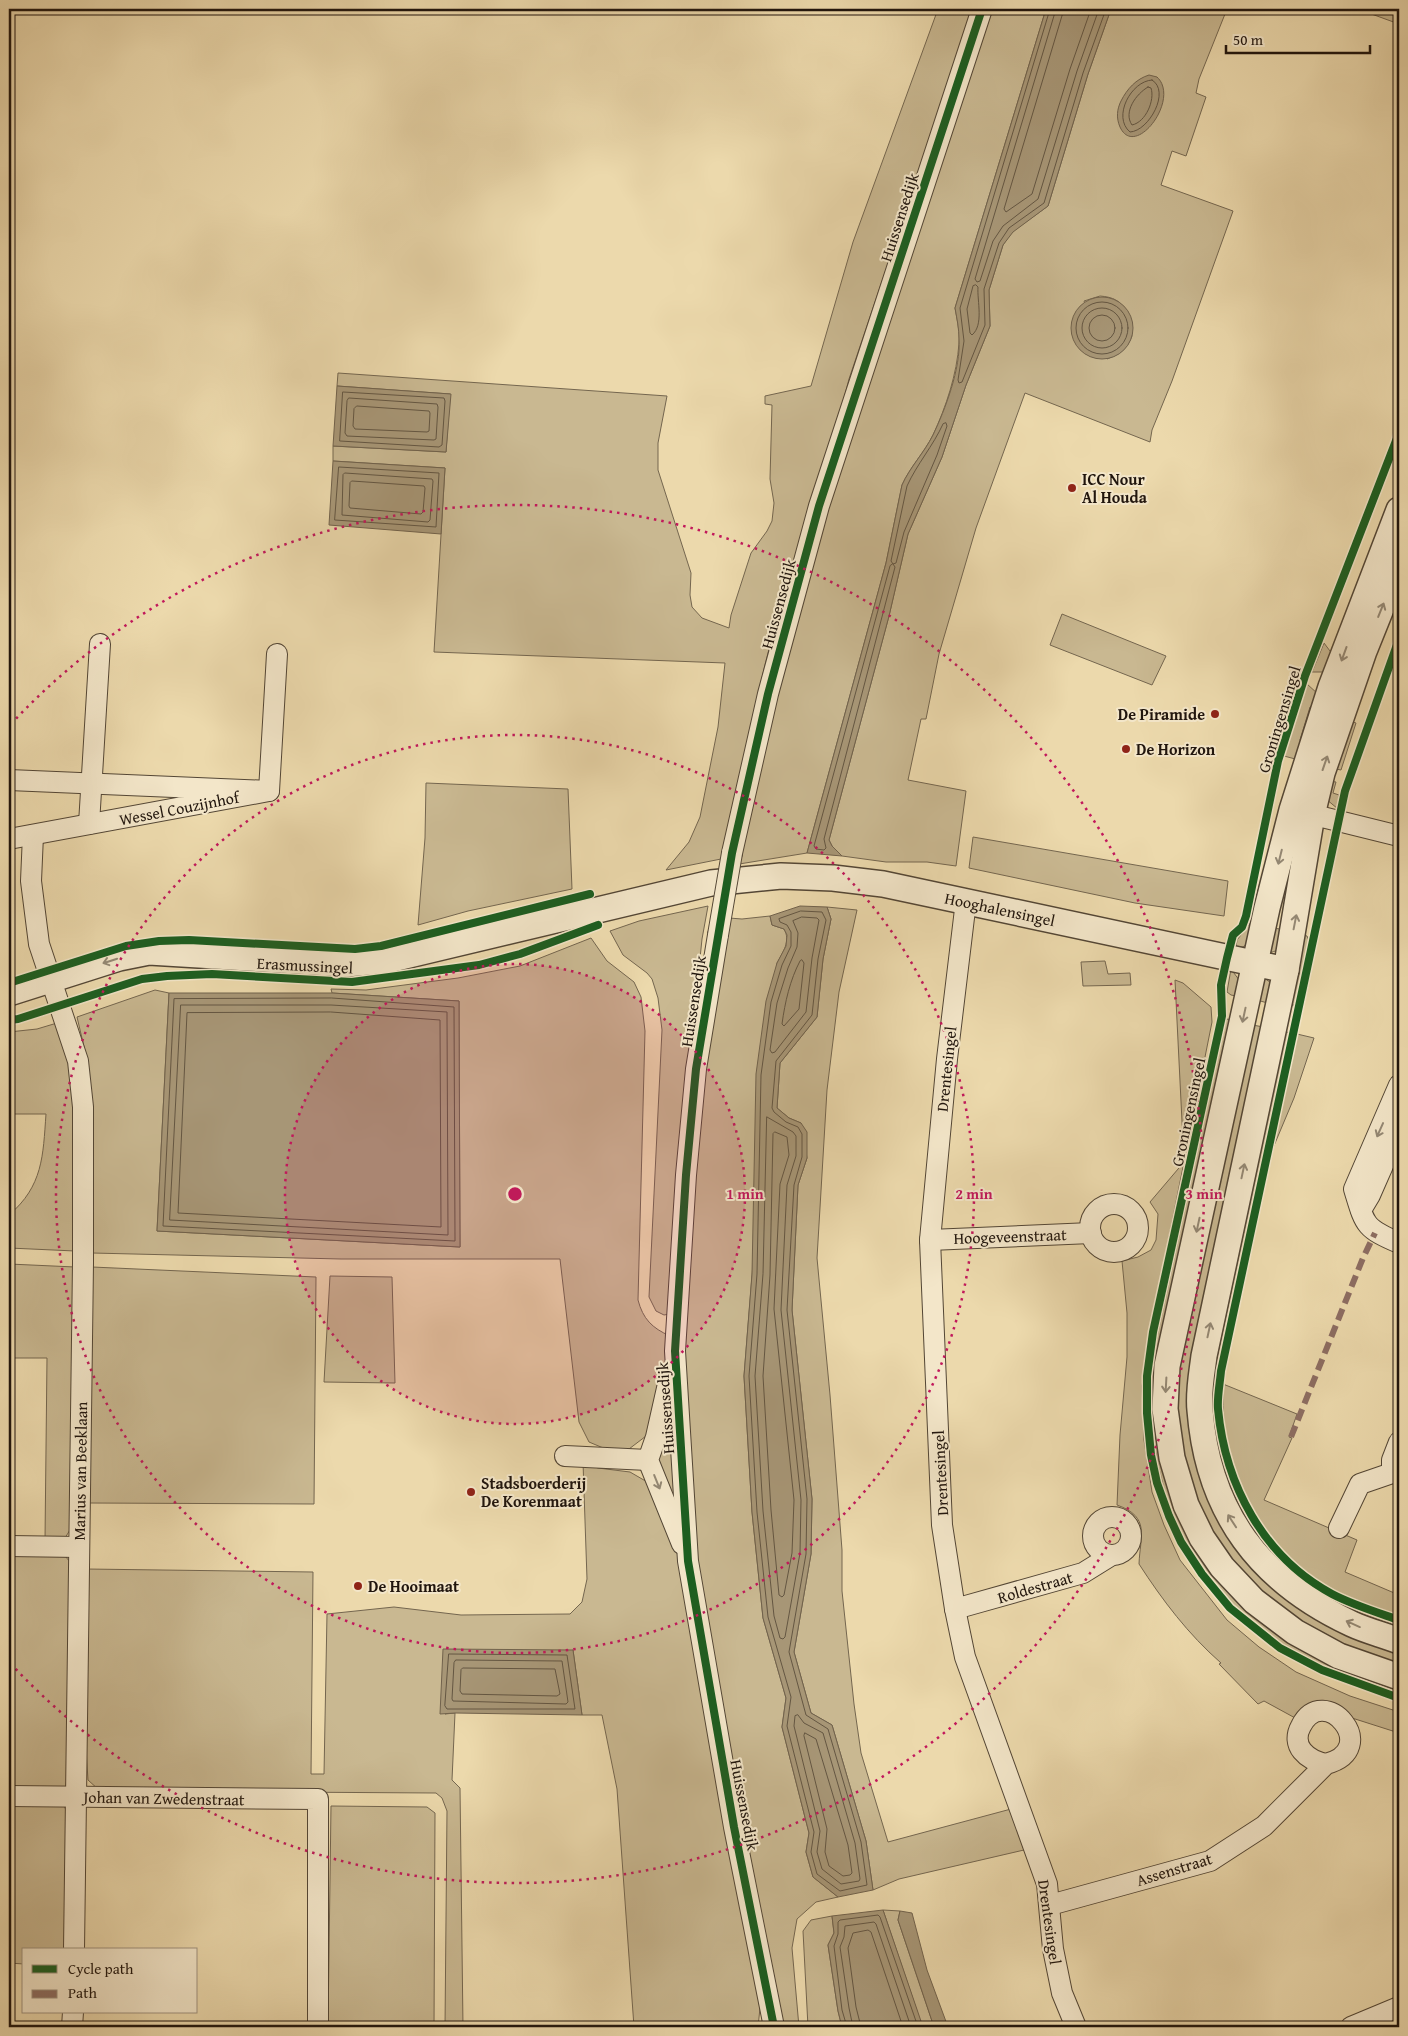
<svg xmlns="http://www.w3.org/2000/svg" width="1408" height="2036" font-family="'Gentium Book Plus',serif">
  <rect width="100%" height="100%" fill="#ecd9ac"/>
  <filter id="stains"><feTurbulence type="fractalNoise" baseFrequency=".004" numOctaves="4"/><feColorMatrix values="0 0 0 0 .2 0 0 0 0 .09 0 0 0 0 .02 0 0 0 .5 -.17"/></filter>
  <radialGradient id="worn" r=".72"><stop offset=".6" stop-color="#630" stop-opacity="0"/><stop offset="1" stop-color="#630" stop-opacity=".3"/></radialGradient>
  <g fill="#c9b891" stroke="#74664f" fill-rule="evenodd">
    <path d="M938,9H974L849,379C831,453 804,524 783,597C758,683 742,772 721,859L666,870L689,842L700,817L718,727L725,663L434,652L445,468L333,461V446L446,452L450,394L337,386L338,373L667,396L658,443V470L691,573L690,595L692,607L702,618L729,628L731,615L751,553L767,531L772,521L774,503L770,479L772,405L765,404V396L811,386L853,242Z"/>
    <path d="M988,9H1046L955,308C957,319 960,332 959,343C957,374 946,407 933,435C924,453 910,467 902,485L886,563L807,853L733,865L795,613Z"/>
    <path d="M1111,9H1227L1199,79L1196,93L1206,97L1186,156L1172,151L1161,185L1233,211L1172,381L1152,430L1150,442L1025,393L976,528L939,654L926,719H921L908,780L966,791L956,866L927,862H886L842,856L832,846L829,840L889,616L908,534L942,457L966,385L990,326L989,290L1003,245L1012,232L1048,206L1088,74ZM1100,296C1127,298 1126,313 1132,336C1127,349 1120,354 1107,359L1084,301Z"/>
    <path d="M1364,9H1399V24L1366,12Z"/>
    <path d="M1062,614L1166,656L1152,685L1050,645Z"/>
    <path d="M1324,643L1333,655L1327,672H1312Z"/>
    <path d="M1307,684L1318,694L1317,702L1310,707L1300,740L1304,748L1299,760L1284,756Z"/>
    <path d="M1353,722L1356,723L1341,770L1331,768Z"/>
    <path d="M1328,781L1336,782L1333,793L1339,795L1338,809L1326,799Z"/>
    <path d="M426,783L568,789L572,889L468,911L418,925L425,838Z"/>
    <path d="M973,837L1228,881L1224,916L1135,903L969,868Z"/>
    <path d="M708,906L702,939L678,1173L670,1314L664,1315L656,1311L649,1297L662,1030L658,998L652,979L647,973L623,955L610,931L639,921Z"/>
    <path d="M827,907L857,910L839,992L827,1090L817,1258L830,1395L842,1550V1591L854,1704L861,1753L888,1842L1011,1809L1024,1850L899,1879L873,1890L866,1841L832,1725L811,1713L794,1652L811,1554L812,1499L792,1310L798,1185L807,1158L801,1123L789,1118L777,1108L780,1063L817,1017L823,959L831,919Z"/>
    <path d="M770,916L772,925L784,929C791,941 783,952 777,963L744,1376L752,1512L763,1618L786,1698L782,1727L809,1833L806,1852L813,1877L838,1897L816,1902L797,1919L792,1948L799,2027H781L717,1733L688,1491L684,1314L698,1084L729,918L742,919Z"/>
    <path d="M1251,922L1247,944L1243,947H1236L1237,940Z"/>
    <path d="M1269,927L1290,931C1283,945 1281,953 1263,953Z"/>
    <path d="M1301,934L1307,936L1309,941L1295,1004L1289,1008Z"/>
    <path d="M591,938L607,961L634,982L641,997L645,1031L638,1300C643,1319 652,1328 670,1336V1357L650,1433L629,1449L608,1450L589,1442L579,1422L560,1259H341L92,1253L85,1051L77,1017L155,990L169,993L157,1231L460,1247L459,1001L332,993L331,989L366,990L458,978L520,966Z"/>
    <path d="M1105,961L1108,974L1130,973L1131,985L1083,986L1081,962Z"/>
    <path d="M1231,969L1242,984L1241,997L1231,995L1227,992Z"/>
    <path d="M1263,977L1271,983L1275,1005L1253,999Z"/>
    <path d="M1175,980L1183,983L1211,1007L1212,1022L1152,1322L1142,1386L1144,1440L1152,1492L1164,1525L1180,1560L1227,1620L1259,1647L1296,1672L1350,1696L1399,1712V1733L1352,1718L1347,1711L1332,1703L1323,1702L1297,1719L1264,1701L1258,1704L1219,1664L1221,1663C1188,1634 1163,1601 1139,1564C1140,1536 1151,1517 1117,1505L1120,1435L1127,1357V1313L1122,1261L1138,1257L1151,1250L1156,1240L1158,1214L1150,1202L1184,1162Z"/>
    <path d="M1226,1019L1234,1020L1161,1367L1213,1565L1399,1684V1693C1360,1680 1318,1669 1283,1646C1182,1580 1146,1482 1151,1365Z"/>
    <path d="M57,1023L71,1061L76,1141L75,1251L9,1248V1215C43,1186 43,1156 46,1114H9V1032L37,1029Z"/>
    <path d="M1247,1024L1269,1028L1195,1385L1243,1548L1399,1645V1672L1313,1636L1225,1561L1186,1487L1172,1396Z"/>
    <path d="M1280,1030L1290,1033L1218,1365C1209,1457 1238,1538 1319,1589C1343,1605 1372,1615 1399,1624V1635L1288,1578L1224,1493L1206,1387Z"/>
    <path d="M1297,1034L1314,1038L1294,1098L1273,1148H1271Z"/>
    <path d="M9,1264L75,1267L73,1525L65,1538L45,1541L47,1358H9Z"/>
    <path d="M92,1267L316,1277L314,1504L89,1503Z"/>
    <path d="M330,1276L392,1277L395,1383L324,1382Z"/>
    <path d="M1223,1384L1297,1414L1289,1437L1292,1438L1264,1500L1357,1540L1345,1572L1399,1595V1616C1377,1608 1353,1601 1332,1589C1277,1557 1239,1503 1227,1441C1223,1422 1223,1403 1223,1384Z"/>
    <path d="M670,1390L676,1515L654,1457Z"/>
    <path d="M583,1462L598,1468L630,1472L649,1483L678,1549L760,2008L758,2027H634L617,1789L602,1715H582L573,1650L445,1714L455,1713L452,1780L460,1788L463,2027H445L447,1811L442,1798L436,1793L114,1791L99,1790L88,1780L85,1732L86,1569L313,1572L311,1774H324L327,1614L394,1607L461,1615L570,1614L582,1602L587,1579Z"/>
    <path d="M9,1554L65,1556L71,1563L68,1770L66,1786L61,1788H9Z"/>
    <path d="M9,1801L64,1806L66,1810V1950H24V1964L9,1963Z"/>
    <path d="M331,1806L427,1807L435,1813L434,2027H328Z"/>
    <path d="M883,1910L900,1911L898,1920L934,2027H923L920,2020Z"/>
    <path d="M832,1916L834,1933L828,1945L838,2011L842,2027H808L803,1931L811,1920Z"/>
  </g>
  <g fill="#a79676" stroke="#71624c">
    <path d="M1046,9H1111L1088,74L1048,206L1013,232L1003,245L989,290L990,326L966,385L942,457L908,534L889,616L829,840L832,846L842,856L807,853L886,563L902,485C910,467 924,453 933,435C945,410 961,368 959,339C959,329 957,319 955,308Z"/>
    <path d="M1149,75L1157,77C1181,99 1135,160 1120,127C1116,118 1117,109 1121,101C1127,89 1136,79 1149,75Z"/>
    <circle cx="1102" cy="328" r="31"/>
    <path d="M337,386L451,394L446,452L333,446Z"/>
    <path d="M333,461L445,468L441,534L329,525Z"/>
    <path d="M800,906L827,907L831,919L823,959L817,1017L780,1063L777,1108L789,1118L801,1123L807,1132V1158L798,1185L792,1310L812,1499L811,1554L794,1652L811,1713L832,1725L866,1841L873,1890L838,1897L813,1877L806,1852L809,1833L782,1727L786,1698L763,1618L752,1512L744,1376L752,1274L756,1074L766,1001L777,963L786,946L787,935L784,929L772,925L770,916Z"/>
    <path d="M169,993H332L459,1001L460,1247L157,1231Z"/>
    <path d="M443,1649L573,1650L582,1715L455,1713L440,1714Z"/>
    <path d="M883,1910L923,2027H842L838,2011L828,1945L834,1933L832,1916Z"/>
    <path d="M900,1911L912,1913L927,1970L948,2027H934L898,1920Z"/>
  </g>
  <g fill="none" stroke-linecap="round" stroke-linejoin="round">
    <g stroke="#645642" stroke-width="1">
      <path d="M1050,9L960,308L964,341L958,380L959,383L962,382L985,325L984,289L999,243L1009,228L1044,203L1083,73L1106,9"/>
      <path d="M1056,9L975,279L977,282L980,281L993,241L1003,226L1038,199L1077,71L1099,9"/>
      <path d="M1064,9L1004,209L1006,212L1032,194L1070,69L1091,9"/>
      <path d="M1152,80C1171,91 1149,131 1130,132C1112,117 1131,81 1152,80Z"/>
      <path d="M1148,87L1151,88C1155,100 1146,122 1132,125C1123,112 1136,94 1148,87Z"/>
      <path d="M976,285L978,287C977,301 984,325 972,335L970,333L967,309L973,286Z"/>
      <circle cx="1102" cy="328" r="26"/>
      <circle cx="1102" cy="328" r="20"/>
      <circle cx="1102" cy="328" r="13"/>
      <path d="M343,392L444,398L445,401L442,445L439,447L340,441Z"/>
      <path d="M349,398L437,404L438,407L436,439L434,440L347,436L345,433L347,401Z"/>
      <path d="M357,406L429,411L430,413L429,431L427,432L355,429L353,426L354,409Z"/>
      <path d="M946,423L947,426L937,455L904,532L896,563L893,564L891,561L907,486C917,464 933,446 943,424Z"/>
      <path d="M339,467L439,473L436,527L335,520Z"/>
      <path d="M345,473L432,479L433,481L430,520L428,522L342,515L343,475Z"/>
      <path d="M352,481L424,486L425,488L423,512L421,514L350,508L349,506L350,483Z"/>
      <path d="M893,564L895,567L824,839L826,848L824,850L816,849L814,846L890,566Z"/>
      <path d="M801,911L822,912L826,920L818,959L812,1015L776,1061L772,1108L774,1112L786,1122L798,1127L802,1134V1157L794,1185L787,1310L807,1499L806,1554L789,1652L806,1715L828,1729L861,1842L867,1885L840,1891L817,1874L811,1852L814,1832L787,1726L791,1697L768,1617L757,1512L749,1376L757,1274L761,1075L771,1002L782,965L791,946V932L787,925L780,922L779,919Z"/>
      <path d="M802,917L817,918L819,920L812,958L806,1012L775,1052L772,1053L770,1050L777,1003L788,968L797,947L798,933L793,921Z"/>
      <path d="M802,960L804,963L799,1009L784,1026L782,1024C785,1002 790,980 800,961Z"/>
      <path d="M332,998L454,1007L455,1241L163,1226L174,999Z"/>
      <path d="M181,1005H331L447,1012L448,1235L170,1220Z"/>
      <path d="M331,1012L440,1020L441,1227L178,1213L187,1013Z"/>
      <path d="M767,1117L793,1132L796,1136V1156L787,1185L781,1310L801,1500L800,1553L785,1637L783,1639L780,1638L774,1616L763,1511L755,1376L763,1274Z"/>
      <path d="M775,1132L787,1137L789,1155L780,1184L774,1309L794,1500L792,1553L784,1595L782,1597L779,1595L771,1510L763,1376L770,1275L773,1134Z"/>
      <path d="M449,1654L567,1655L575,1709H447L445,1706Z"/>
      <path d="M456,1660L562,1661L568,1702L566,1704L453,1701L452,1699L454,1663Z"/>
      <path d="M463,1668L555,1669L560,1694L557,1696L462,1694L460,1691L461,1670Z"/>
      <path d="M798,1715L804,1723L823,1733L855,1843L860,1879L859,1881L841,1884L822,1869L817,1852L820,1831L794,1726L795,1716Z"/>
      <path d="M805,1733L816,1739L848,1845L852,1873L850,1875L843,1876L829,1866L825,1852L827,1829L804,1736Z"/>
      <path d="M847,2027L842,2010L834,1946L838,1934V1922L840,1920L878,1915L880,1917L918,2027"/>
      <path d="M853,2027L849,2008L840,1947L844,1937L845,1926L874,1922L876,1924L911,2027"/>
      <path d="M861,2027L856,2007L848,1948L853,1933L868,1930L871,1932L903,2027"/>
    </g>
    <defs>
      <g id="minor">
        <path d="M9,780L269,791L9,839"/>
        <path d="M269,791L277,654"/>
        <path d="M1298,811L1399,836"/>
        <path d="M89,824L100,644"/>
        <path d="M33,835L31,881L39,944L78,1061L83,1107V1263L74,1950"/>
        <path d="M732,853L768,694L819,506L982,9"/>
        <path d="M966,901L947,1059L930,1240L942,1525L955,1609L965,1657L1047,1884L1053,1949L1062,1993L1076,2027"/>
        <path d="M718,935L696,1069L686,1175L675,1351L688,1561L734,1827L774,2027"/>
        <path d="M1399,1085L1354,1189C1365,1225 1364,1228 1399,1243"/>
        <circle cx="1114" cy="1228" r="24"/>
        <path d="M1361,1210L1370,1195L1399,1129"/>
        <path d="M930,1240L1091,1233"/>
        <path d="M670,1375L656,1437L648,1460L682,1544"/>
        <path d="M565,1456L648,1460"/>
        <circle cx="1112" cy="1536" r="19"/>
        <path d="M1339,1528L1360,1484L1392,1473V1460L1399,1442"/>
        <path d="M9,1546L79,1547"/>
        <path d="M955,1609L1083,1573L1112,1555"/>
        <path d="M9,1796L318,1799V2027"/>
        <path d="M1050,1905L1210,1861L1264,1826L1326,1764C1383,1749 1324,1681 1301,1726C1290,1746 1307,1760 1326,1764"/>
        <path d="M72,2027L73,2012"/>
        <path d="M1351,2027L1399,2007"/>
      </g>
      <g id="tertiary">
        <path d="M1399,510L1331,687L1292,810L1267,908L1167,1366L1165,1409L1172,1458L1186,1505L1202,1538L1222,1567L1254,1601L1295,1632L1339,1656L1399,1677"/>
        <path d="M1399,564L1364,651L1322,773L1312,815L1286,970L1204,1356C1202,1373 1198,1392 1200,1410C1208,1513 1260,1581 1352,1624C1367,1631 1384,1635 1399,1641"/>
        <path d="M9,993L119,958L149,952L347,964L388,960L711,883L781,876L833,878L883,884L1286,970"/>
      </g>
    </defs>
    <use href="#minor" stroke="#534635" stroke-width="22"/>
    <use href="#tertiary" stroke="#534635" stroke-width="28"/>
    <use href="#minor" stroke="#f3e6c9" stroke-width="20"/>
    <use href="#tertiary" stroke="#f3e6c9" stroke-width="25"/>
    <defs>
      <path id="minor-bridge" d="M718,935L732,853"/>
    </defs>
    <use href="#minor-bridge" stroke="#534635" stroke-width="22" stroke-linecap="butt"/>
    <use href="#minor-bridge" stroke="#f3e6c9" stroke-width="20"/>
    <path stroke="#8d6e63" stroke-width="6" stroke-dasharray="12 6" stroke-linecap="butt" d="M1291,1437L1363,1258L1375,1233"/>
    <defs>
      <g id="cycleway">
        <path d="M1399,433L1305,676L1278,761L1246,916L1242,927L1233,935L1227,958L1221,985L1222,1016L1153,1332L1147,1376V1413L1151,1455L1157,1483L1169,1516L1181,1542L1202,1574L1230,1608L1280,1648L1322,1670L1399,1698"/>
        <path d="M1399,639L1345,791L1221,1371C1220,1383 1217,1397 1218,1409C1225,1484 1263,1557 1332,1594C1353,1605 1376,1612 1399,1620"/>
        <path d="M9,983L126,946L159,941L189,940L355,949L381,946L590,894"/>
        <path d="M9,1020L18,1019L142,979L167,976L212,974L352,982L479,965L520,954L598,925"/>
        <path d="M774,2027L734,1827L688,1561L675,1351L686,1175L696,1069L732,853L768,694L819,506L982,9"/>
      </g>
    </defs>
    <use href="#cycleway" stroke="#f3e6c9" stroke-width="11"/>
    <use href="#cycleway" stroke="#1b5e20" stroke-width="8"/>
  </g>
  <defs><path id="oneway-shaft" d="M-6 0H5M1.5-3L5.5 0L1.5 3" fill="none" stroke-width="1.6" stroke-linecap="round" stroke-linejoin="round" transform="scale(1.25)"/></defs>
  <g stroke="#948874">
    <use href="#oneway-shaft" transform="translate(1381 610) rotate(-68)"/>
    <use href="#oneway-shaft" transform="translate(1344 654) rotate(110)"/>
    <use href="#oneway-shaft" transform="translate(1325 763) rotate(-71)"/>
    <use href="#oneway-shaft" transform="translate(1280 857) rotate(104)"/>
    <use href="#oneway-shaft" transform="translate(1295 922) rotate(-79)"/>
    <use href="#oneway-shaft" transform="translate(110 961) rotate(162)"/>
    <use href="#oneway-shaft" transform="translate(1244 1015) rotate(102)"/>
    <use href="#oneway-shaft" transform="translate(1380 1130) rotate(114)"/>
    <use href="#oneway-shaft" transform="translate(1243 1171) rotate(-78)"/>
    <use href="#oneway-shaft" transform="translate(1198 1225) rotate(102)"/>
    <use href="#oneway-shaft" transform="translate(1209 1330) rotate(-78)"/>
    <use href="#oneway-shaft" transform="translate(1166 1385) rotate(93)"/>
    <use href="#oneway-shaft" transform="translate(657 1482) rotate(68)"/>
    <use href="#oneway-shaft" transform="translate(1232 1521) rotate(-123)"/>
    <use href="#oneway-shaft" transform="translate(1353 1624) rotate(-156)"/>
  </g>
  <circle cx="515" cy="1194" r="230" fill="#c2185b" fill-opacity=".12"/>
  <g fill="none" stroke="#c2185b" stroke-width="2.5" stroke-dasharray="2.5 5">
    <circle cx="515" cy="1194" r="230"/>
    <circle cx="515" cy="1194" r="459"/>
    <path d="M11 724A689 689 0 1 1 11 1664"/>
  </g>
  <g fill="#8f2418" stroke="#f3e6c9" stroke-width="2">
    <circle cx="1072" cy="488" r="5"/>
    <circle cx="1215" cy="714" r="5"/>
    <circle cx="1126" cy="749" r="5"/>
    <circle cx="471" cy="1492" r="5"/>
    <circle cx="358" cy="1586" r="5"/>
  </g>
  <g text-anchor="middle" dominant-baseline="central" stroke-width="4" stroke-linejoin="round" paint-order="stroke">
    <g font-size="16" fill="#20150d" stroke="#f3e6c9">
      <text transform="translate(899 217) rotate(-72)">Huissensedijk</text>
      <text transform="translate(778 604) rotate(-75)">Huissensedijk</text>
      <text transform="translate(1279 719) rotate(-73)">Groningensingel</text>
      <text transform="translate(179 808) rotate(-11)">Wessel Couzijnhof</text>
      <text transform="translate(1000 909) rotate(12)">Hooghalensingel</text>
      <text transform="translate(305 965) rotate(3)">Erasmussingel</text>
      <text transform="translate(693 1001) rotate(-81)">Huissensedijk</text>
      <text transform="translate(946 1069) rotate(-84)">Drentesingel</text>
      <text transform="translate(1188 1112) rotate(-78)">Groningensingel</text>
      <text transform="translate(1010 1236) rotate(-2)">Hoogeveenstraat</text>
      <text transform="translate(665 1408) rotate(-94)">Huissensedijk</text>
      <text transform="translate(80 1471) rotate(-89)">Marius van Beeklaan</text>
      <text transform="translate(940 1473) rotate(-93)">Drentesingel</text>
      <text transform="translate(1035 1587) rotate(-16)">Roldestraat</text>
      <text transform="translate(164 1798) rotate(1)">Johan van Zwedenstraat</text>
      <text transform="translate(745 1805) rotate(79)">Huissensedijk</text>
      <text transform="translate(1174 1869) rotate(-17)">Assenstraat</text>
      <text transform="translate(1050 1922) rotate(82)">Drentesingel</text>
    </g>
    <g font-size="16" font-weight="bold" fill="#20150d" stroke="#f3e6c9" text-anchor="start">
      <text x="1082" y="479">ICC Nour<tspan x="1082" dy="18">Al Houda</tspan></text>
      <text x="1205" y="714" text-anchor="end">De Piramide</text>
      <text x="1136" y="749">De Horizon</text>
      <text x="481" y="1483">Stadsboerderij<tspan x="481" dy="18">De Korenmaat</tspan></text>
      <text x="368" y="1586">De Hooimaat</text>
    </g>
  </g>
  <circle cx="515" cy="1194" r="8" fill="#c2185b" stroke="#f3e6c9" stroke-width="2.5"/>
  <g font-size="15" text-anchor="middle" font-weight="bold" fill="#c2185b" stroke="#f3e6c9" stroke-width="4" stroke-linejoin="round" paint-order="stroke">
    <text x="745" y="1199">1 min</text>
    <text x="974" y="1199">2 min</text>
    <text x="1204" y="1199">3 min</text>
  </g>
  <rect width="1408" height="2036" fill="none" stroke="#ecd9ac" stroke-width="30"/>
  <rect x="10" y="10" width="1388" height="2016" fill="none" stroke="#20150d" stroke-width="2.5"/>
  <rect x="15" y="15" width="1378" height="2006" fill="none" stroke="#20150d"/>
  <rect x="22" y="1948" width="175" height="65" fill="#f3e6c9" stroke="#9f927e"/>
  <rect x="32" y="1965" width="25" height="8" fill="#1b5e20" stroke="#9f927e"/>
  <text x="68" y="1974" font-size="15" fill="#20150d">Cycle path</text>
  <rect x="32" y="1990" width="25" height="8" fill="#8d6e63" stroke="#9f927e"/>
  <text x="68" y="1998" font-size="15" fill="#20150d">Path</text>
  <path d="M1226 45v8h144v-8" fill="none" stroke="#20150d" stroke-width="2.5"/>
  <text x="1233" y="45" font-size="15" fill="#20150d" stroke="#f3e6c9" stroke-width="4" paint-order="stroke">50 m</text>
  <rect width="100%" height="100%" filter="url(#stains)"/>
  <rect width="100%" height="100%" fill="url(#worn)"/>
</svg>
